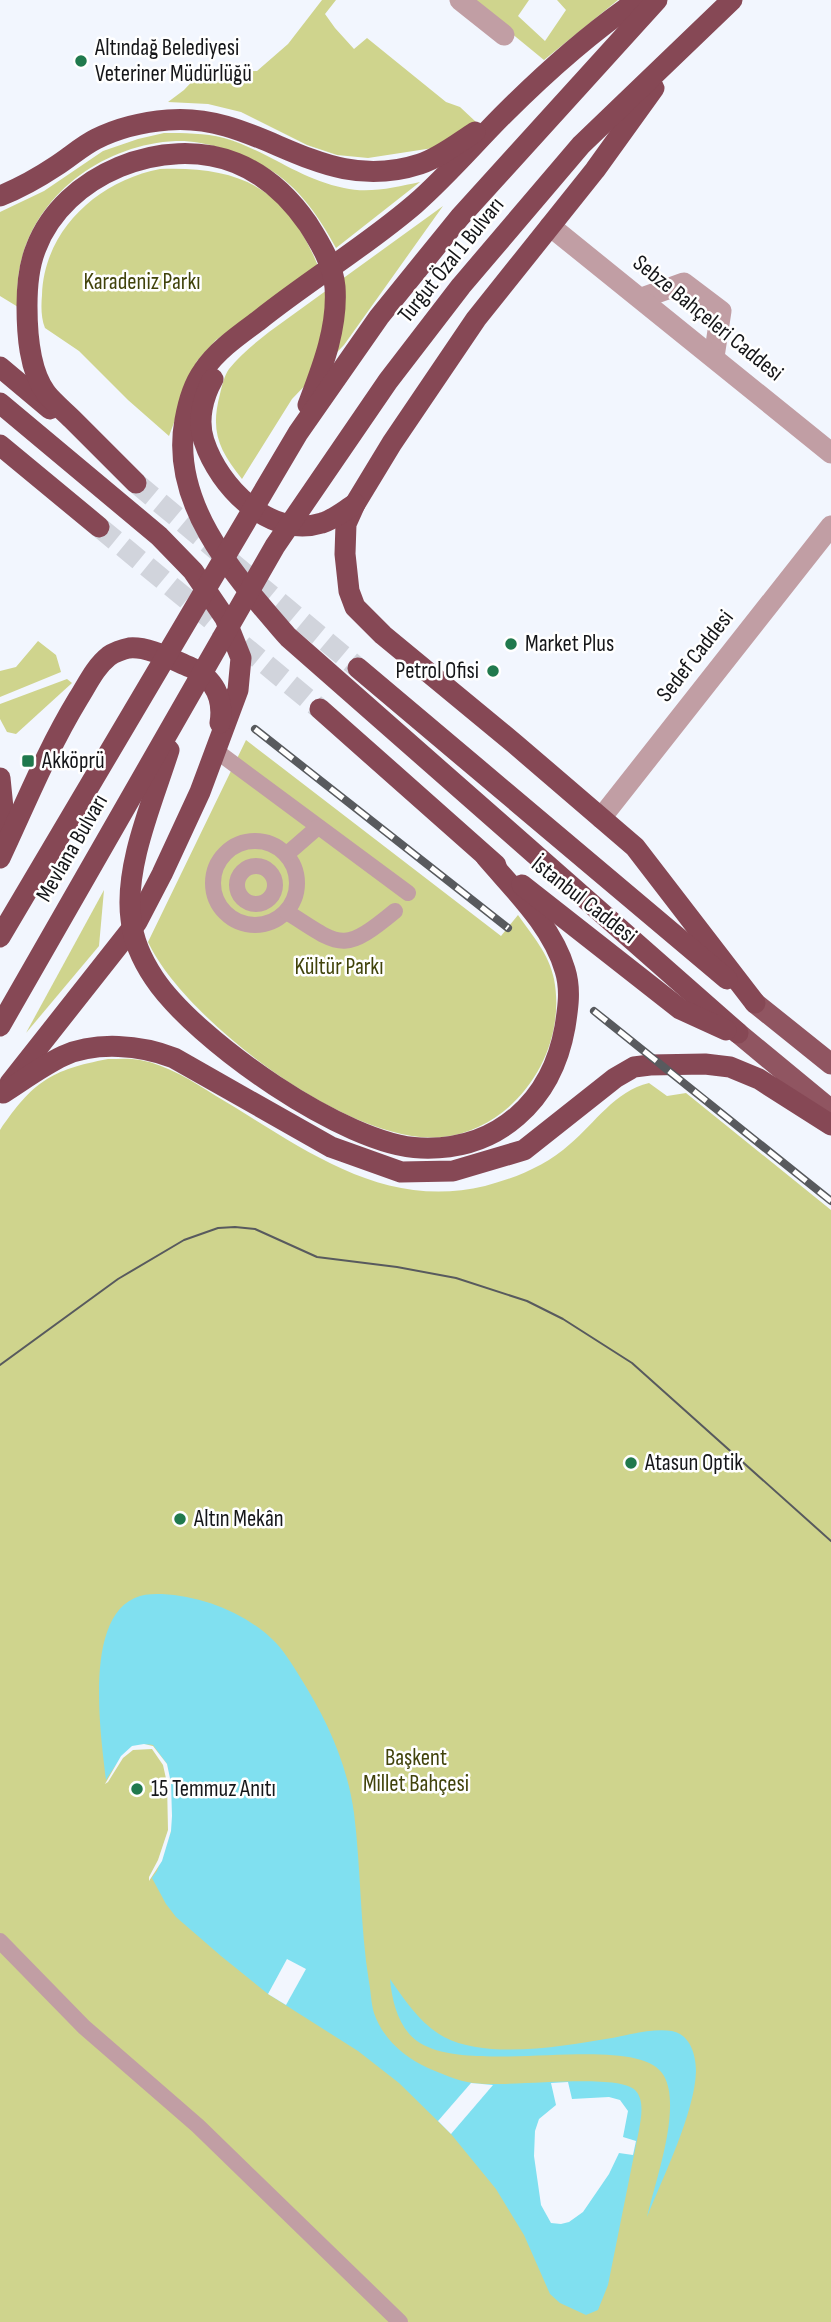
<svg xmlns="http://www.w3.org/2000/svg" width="831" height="2322" font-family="'Sofia Sans Condensed',sans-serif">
  <rect width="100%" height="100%" fill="#f2f6fe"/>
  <g fill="#cfd48d">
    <path d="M322,0H336L325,14L335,28L354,49L367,38L446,102L460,107L476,122L433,148L368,158L337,155L307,145L241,112L208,104L168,102L184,90L201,72L257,71L288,44Z"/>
    <path d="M471,0H529L518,16L545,41L566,10L557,0H618L544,60Z"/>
    <path d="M164,133C185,133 204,133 224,138C266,150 299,179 344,188C369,194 396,187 420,182L336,248C317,213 295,181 258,163C235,151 203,140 176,141C89,145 9,216 18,307L0,296V212L44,191L103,151L138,139Z"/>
    <path d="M160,169C241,166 287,189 318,266L216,340L197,361L169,436L128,400L79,351L45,328C41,318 41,306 42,295C44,230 98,181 160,169Z"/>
    <path d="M443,206L344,345L292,399L242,479C219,450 210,432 220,394C222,386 224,376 229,369C240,355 255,343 269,332Z"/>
    <path d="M38,641L56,655L61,672L0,697V671L16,667Z"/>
    <path d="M67,679L72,683L16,734L7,732L0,719V704Z"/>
    <path d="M246,740L501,936L518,915C532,935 549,954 554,979C568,1051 516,1129 442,1137C352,1147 185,1021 148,942Z"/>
    <path d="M104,890L99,946L26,1033Z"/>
    <path d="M108,1059C118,1059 130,1058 140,1060C168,1065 192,1081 216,1096C301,1146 380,1211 485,1186C516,1178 547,1165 570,1144C595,1123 615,1091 649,1083L667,1096L686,1093L831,1210V2322H0V1130C33,1082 50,1070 108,1059Z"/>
  </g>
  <g fill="#80e0f0">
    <path d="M162,1594C201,1596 242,1611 272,1639C283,1649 292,1664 300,1677C327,1720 347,1763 354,1813C361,1869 360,1926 369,1982C371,1992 371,2003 374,2013C383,2039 404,2057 428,2068C442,2074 458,2081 473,2083C505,2088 617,2072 635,2090C645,2100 641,2118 639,2130L608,2285L598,2310L586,2315L560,2303L550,2294L524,2235L496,2189L451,2134L399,2083L358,2051L268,1994L221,1956L176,1917L166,1904L152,1878L157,1871L171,1831L167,1764L153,1745C130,1741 117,1763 106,1780C101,1736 82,1613 140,1596C147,1594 155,1594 162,1594Z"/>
    <path d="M390,1979C405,2000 420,2024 444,2037C488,2060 564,2046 612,2038C628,2035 665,2025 680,2034C692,2041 696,2058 696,2071C695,2112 663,2177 647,2217C655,2182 682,2108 664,2076C638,2029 469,2079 417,2041C398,2027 392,2001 390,1979Z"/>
  </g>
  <g fill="#f2f6fe">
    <path d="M144,1744L153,1746L167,1764L171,1783L172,1816L171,1831L162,1861L149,1881V1877L158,1860L168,1830L167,1783L163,1765L152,1749L133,1750L123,1758L108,1782L105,1784L121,1756L132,1746Z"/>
    <path d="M287,1959L306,1969L286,2005L268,1994Z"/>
    <path d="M568,2082L572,2099L609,2097L620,2100L628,2111L623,2137L636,2141L633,2155L619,2153L609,2174L583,2212L569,2222L561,2224L551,2223L541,2205L534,2156L535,2131L539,2119L556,2105L551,2083Z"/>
    <path d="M471,2083L493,2085L451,2134L438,2121Z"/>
  </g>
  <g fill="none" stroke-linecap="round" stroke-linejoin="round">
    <g stroke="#d1d4dc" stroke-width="21" stroke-dasharray="21 10" stroke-linecap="butt">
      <path d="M136,483L358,668"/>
      <path d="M99,527L320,709"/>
    </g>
    <g stroke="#c19ea4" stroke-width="16">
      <path d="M215,750L408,893"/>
      <circle cx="255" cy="883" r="42"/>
      <path d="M287,854L318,827"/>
      <circle cx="256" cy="885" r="19"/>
      <path d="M287,912C341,947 343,954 395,911"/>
      <path d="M0,1941L84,2027L198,2126L400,2322"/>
    </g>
    <g stroke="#c19ea4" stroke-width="21">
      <path d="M460,0L504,35"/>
      <path d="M642,298L684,283L721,311L714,357"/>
      <path d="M601,818L831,526"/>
    </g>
    <path stroke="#c19ea4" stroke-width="21" d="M550,226L831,453"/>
    <g stroke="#905561" stroke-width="21">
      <path d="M755,1003L831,1064"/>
      <path d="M738,1033L831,1110"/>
    </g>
    <g stroke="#864855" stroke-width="21">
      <path d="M638,0C590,33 546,72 505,113C475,143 447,176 415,204C365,247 309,280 258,321C239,335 216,351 203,371C193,385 188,403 185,420C169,505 237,578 288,637L738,1033"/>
      <path d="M654,88L595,170L476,319L392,443L355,504L346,524L345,554L349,591L355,607L383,635L515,744L635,847L755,1003"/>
      <path d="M0,196C20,188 38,178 56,166C70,157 82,146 96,139C118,128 143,122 168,120C262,112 319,197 420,164C439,158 458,143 475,132"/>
      <path d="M0,367L50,409"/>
      <path d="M213,379C203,397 197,420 204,441C219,487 270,539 322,523C333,520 345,510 355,504"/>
      <path d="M0,403L159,536L193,571L225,618L241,658L238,690L200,792L162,874L137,922L10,1083"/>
      <path d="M0,445L99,527"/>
      <path d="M136,483C115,462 94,441 72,419C64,411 53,402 46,393C29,370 27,333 27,306C27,287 29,265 36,248C64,174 164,134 236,163C266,175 290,198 308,224C320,243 333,264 335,287C338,328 322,368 308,405"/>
      <path d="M358,668L727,979"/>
      <path d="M320,709L496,865"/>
      <path d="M169,750C153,801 124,866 131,919C133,940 142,960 154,978C195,1040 346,1146 421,1148C498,1151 552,1101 565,1027C568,1008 571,989 565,970C552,926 515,891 486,857"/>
      <path d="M0,778L3,808L0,826"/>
      <path d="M0,858C25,805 47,750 78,699C87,685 95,667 109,656C113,653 123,649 129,648C148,646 173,660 190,667C214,678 224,698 220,723"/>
      <path d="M522,885L680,1009L726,1030"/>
      <path d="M0,937L298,433L379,317L460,217L657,0"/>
      <path d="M0,1026L275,546L388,381L461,286L581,145L732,0"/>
      <path d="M3,1093C22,1081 42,1066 63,1056C96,1041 141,1045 174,1058L331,1147L401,1172L453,1171L524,1150L615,1078L634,1067L650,1065L705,1064L730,1067L759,1079L831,1125"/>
    </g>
    <path stroke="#585a5e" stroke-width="2" d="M0,1365L118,1279L184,1240L218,1228L235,1227L255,1229L317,1257L397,1267L456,1278L527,1301L563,1319L632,1363L831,1541"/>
    <defs>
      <g id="rail">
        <path d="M255,729L508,928"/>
        <path d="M594,1011L831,1201"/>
      </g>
    </defs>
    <use href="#rail" stroke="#585a5e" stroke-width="8"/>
    <use href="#rail" stroke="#fff" stroke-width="5" stroke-dasharray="16" stroke-linecap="butt"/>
  </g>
  <g fill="#20794d" stroke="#fff" stroke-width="2.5">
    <circle cx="81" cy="61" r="7"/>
    <circle cx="511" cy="644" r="7"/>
    <circle cx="493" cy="671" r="7"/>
    <rect x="21" y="754" width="14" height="14" rx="3.5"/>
    <circle cx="631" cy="1463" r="7"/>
    <circle cx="180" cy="1519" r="7"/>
    <circle cx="137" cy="1789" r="7"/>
  </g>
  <g text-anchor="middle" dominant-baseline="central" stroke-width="5" stroke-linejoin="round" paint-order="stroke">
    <g font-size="23" fill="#151619" stroke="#fff" text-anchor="start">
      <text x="95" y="48">Altındağ Belediyesi<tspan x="95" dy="26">Veteriner Müdürlüğü</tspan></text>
      <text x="525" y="644">Market Plus</text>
      <text x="479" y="671" text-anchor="end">Petrol Ofisi</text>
      <text x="42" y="761">Akköprü</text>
      <text x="645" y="1463">Atasun Optik</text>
      <text x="194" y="1519">Altın Mekân</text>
      <text x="151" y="1789">15 Temmuz Anıtı</text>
    </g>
    <g font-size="23" fill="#151619" stroke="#fff">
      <text transform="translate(451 260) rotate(-51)">Turgut Özal 1 Bulvarı</text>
      <text transform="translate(708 318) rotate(39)">Sebze Bahçeleri Caddesi</text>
      <text transform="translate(695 656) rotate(-52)">Sedef Caddesi</text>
      <text transform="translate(72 848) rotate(-60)">Mevlana Bulvarı</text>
      <text transform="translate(584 900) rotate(38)">İstanbul Caddesi</text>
    </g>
    <g font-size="23" fill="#41430b" stroke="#fff">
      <text x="142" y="282">Karadeniz Parkı</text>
      <text x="339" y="967">Kültür Parkı</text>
      <text x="416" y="1758">Başkent<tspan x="416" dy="26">Millet Bahçesi</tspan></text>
    </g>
  </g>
</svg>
